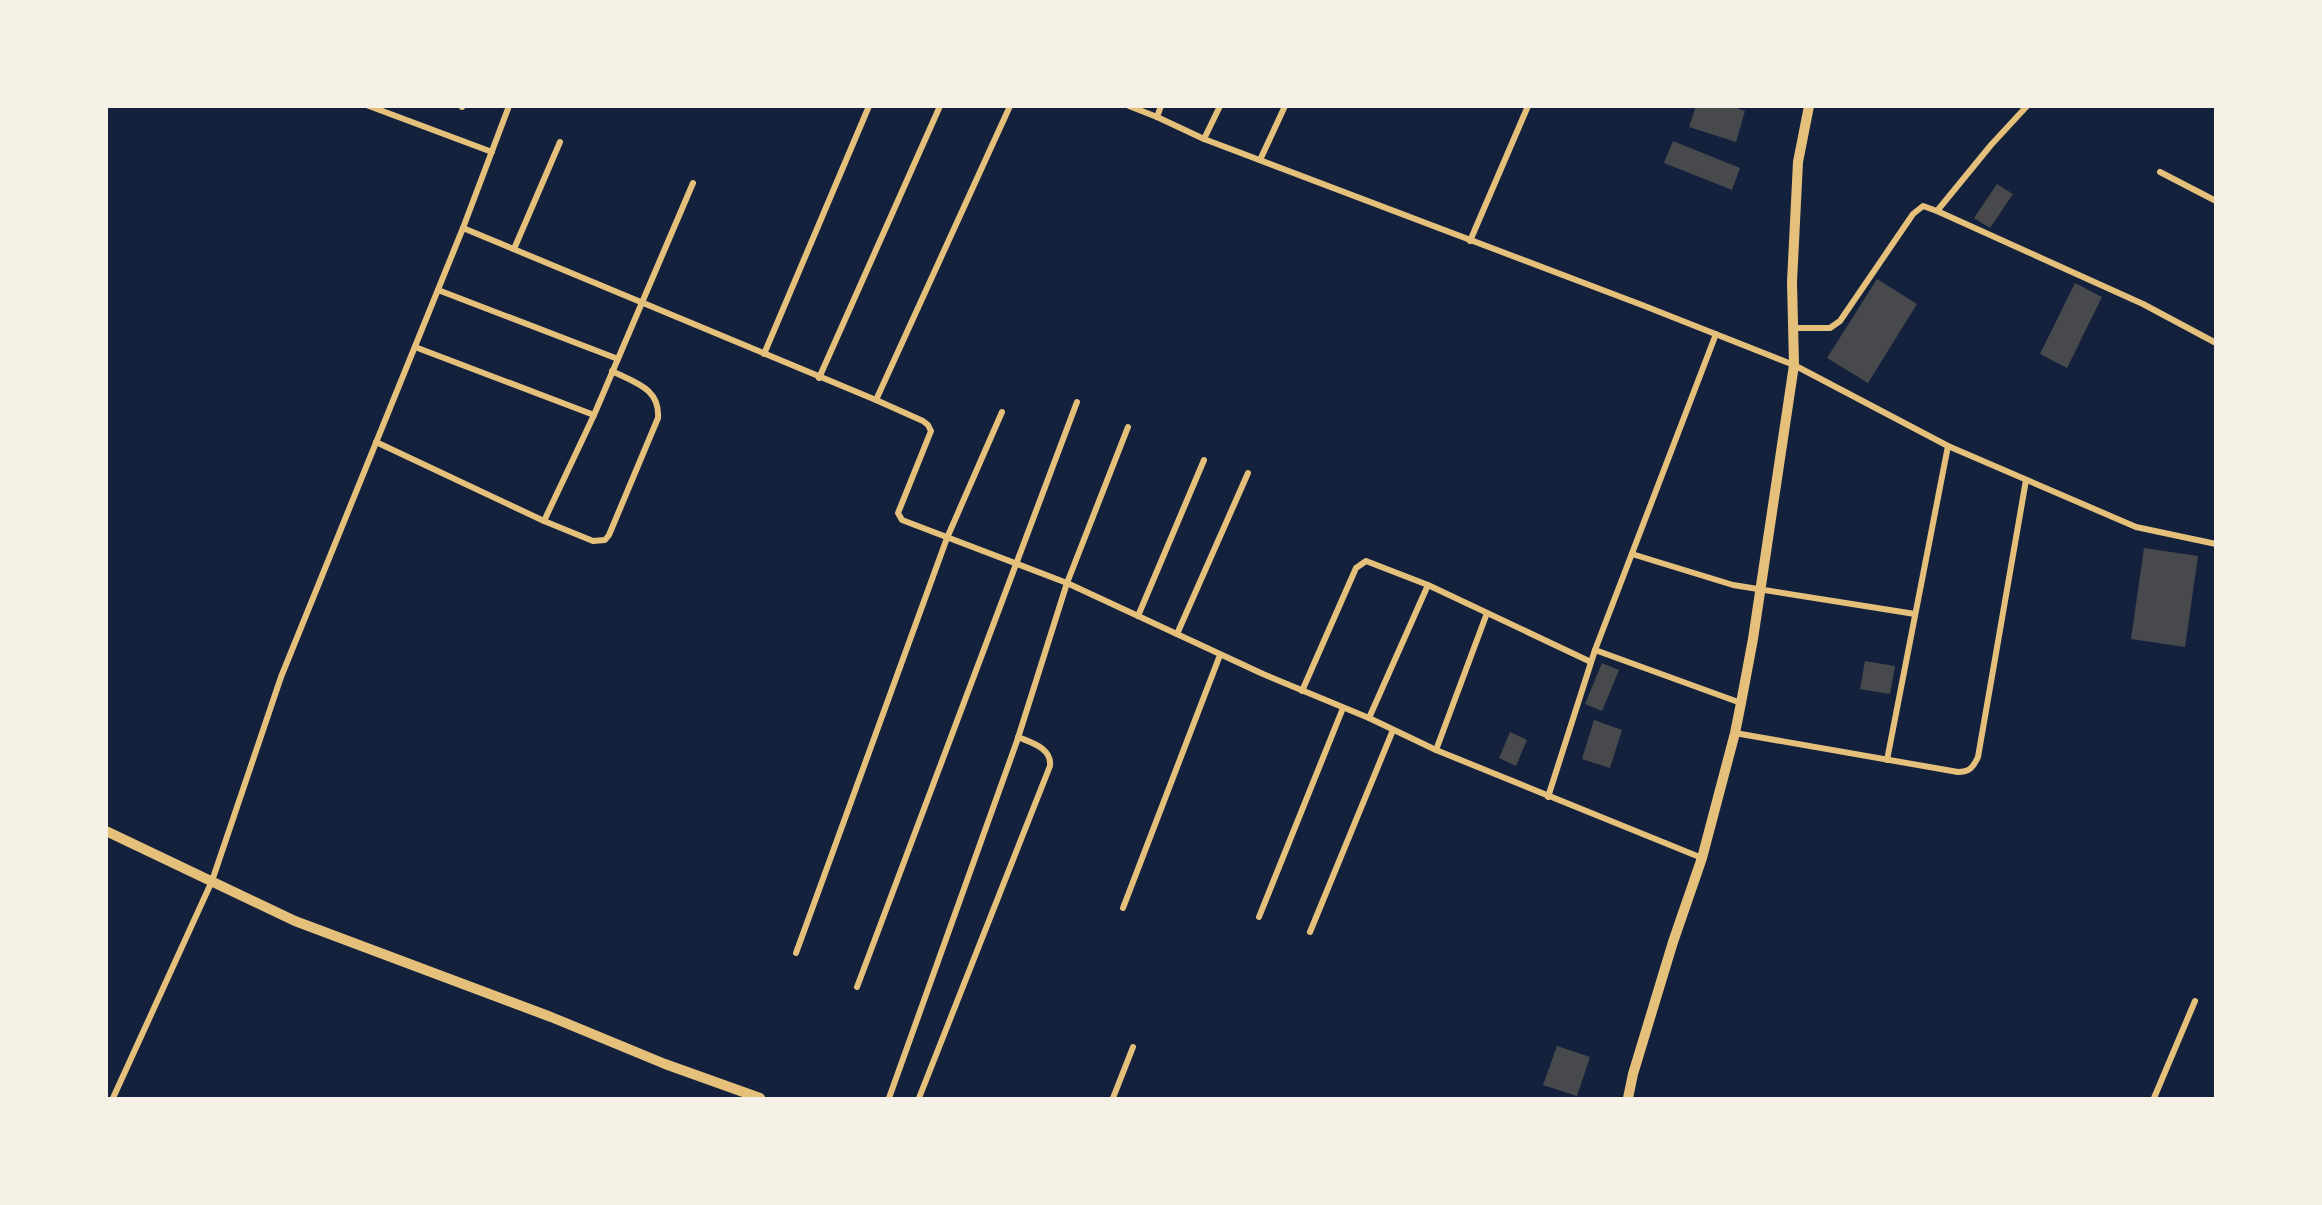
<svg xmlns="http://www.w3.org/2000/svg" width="2322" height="1205" font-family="'Times New Roman',serif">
  <rect width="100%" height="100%" fill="#14213d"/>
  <g fill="#48494c">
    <path d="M1696,106H1731L1745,111L1736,142L1689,127Z"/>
    <path d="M1673,141L1740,168L1732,190L1664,163Z"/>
    <path d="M1997,184L2013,194L1990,228L1974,218Z"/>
    <path d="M1877,279L1917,304L1868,383L1827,358Z"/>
    <path d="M2075,283L2102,297L2067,368L2040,354Z"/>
    <path d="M2144,548L2198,556L2185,647L2131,639Z"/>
    <path d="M1865,661L1895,666L1890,694L1860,689Z"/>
    <path d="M1602,663L1619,670L1602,711L1585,704Z"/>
    <path d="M1594,720L1622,730L1610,768L1582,759Z"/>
    <path d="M1510,732L1527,740L1516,766L1499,758Z"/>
    <path d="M1557,1046L1590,1057L1577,1096L1543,1085Z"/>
  </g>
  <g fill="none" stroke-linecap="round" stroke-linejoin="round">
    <g stroke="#e5c07b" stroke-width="6">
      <path d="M369,106L492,152"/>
      <path d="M1129,106L1157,117L1204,139L1642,305L1794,365L1948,446L2136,527L2216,544"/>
      <path d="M462,107V106"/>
      <path d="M1157,117L1161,106"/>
      <path d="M1204,139L1220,106"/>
      <path d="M1260,160L1285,106"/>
      <path d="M2160,172L2216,201"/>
      <path d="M1937,211L2143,304L2216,343"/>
      <path d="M463,228L876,400L1010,106"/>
      <path d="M1470,241L1528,106"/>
      <path d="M514,249L560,142"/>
      <path d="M438,290L618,359"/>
      <path d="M1793,328H1830L1840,321L1913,214L1923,206L1937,211L1991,145L2027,106"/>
      <path d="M415,347L594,415"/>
      <path d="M764,354L869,106"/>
      <path d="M819,378L940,106"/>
      <path d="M876,400L923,421L928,425L931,431L898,513L902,520L1067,583L1263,674L1369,718L1436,750L1702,858"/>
      <path d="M376,442L544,521L593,541L605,540L609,535L658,418C660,388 635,383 612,371"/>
      <path d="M544,521L594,415L693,183"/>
      <path d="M1632,554L1733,585L1915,614"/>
      <path d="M1138,616L1204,460"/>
      <path d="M1177,634L1248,473"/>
      <path d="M1595,650L1741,703"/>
      <path d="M1302,691L1356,568L1366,561L1428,585L1591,662"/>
      <path d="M1369,718L1428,585"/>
      <path d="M1735,733L1958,772C1969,772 1973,768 1978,757L2026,480"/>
      <path d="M1436,750L1487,613"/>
      <path d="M1887,760L1948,446"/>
      <path d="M1548,797L1595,650L1716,334"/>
      <path d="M1123,908L1220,655"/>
      <path d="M1259,917L1343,708"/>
      <path d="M1310,932L1393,730"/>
      <path d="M796,953L947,538L1002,412"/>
      <path d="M857,987L1077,402"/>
      <path d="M113,1098L212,881L281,677L463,228L509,106"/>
      <path d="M889,1098L1017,741L1067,583L1128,427"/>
      <path d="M919,1098L1050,766C1052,748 1032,743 1018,737"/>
      <path d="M1113,1098L1133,1047"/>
      <path d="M2154,1098L2195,1001"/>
    </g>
    <g stroke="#e5c07b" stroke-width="10">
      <path d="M106,831L295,921L551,1017L665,1064L760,1098"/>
      <path d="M1628,1098L1633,1074L1673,942L1702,858L1735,733L1741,703L1753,639L1794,365L1792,282L1798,162L1809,106"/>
    </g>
  </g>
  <rect width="2322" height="1205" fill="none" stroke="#f6f1e7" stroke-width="216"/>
</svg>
